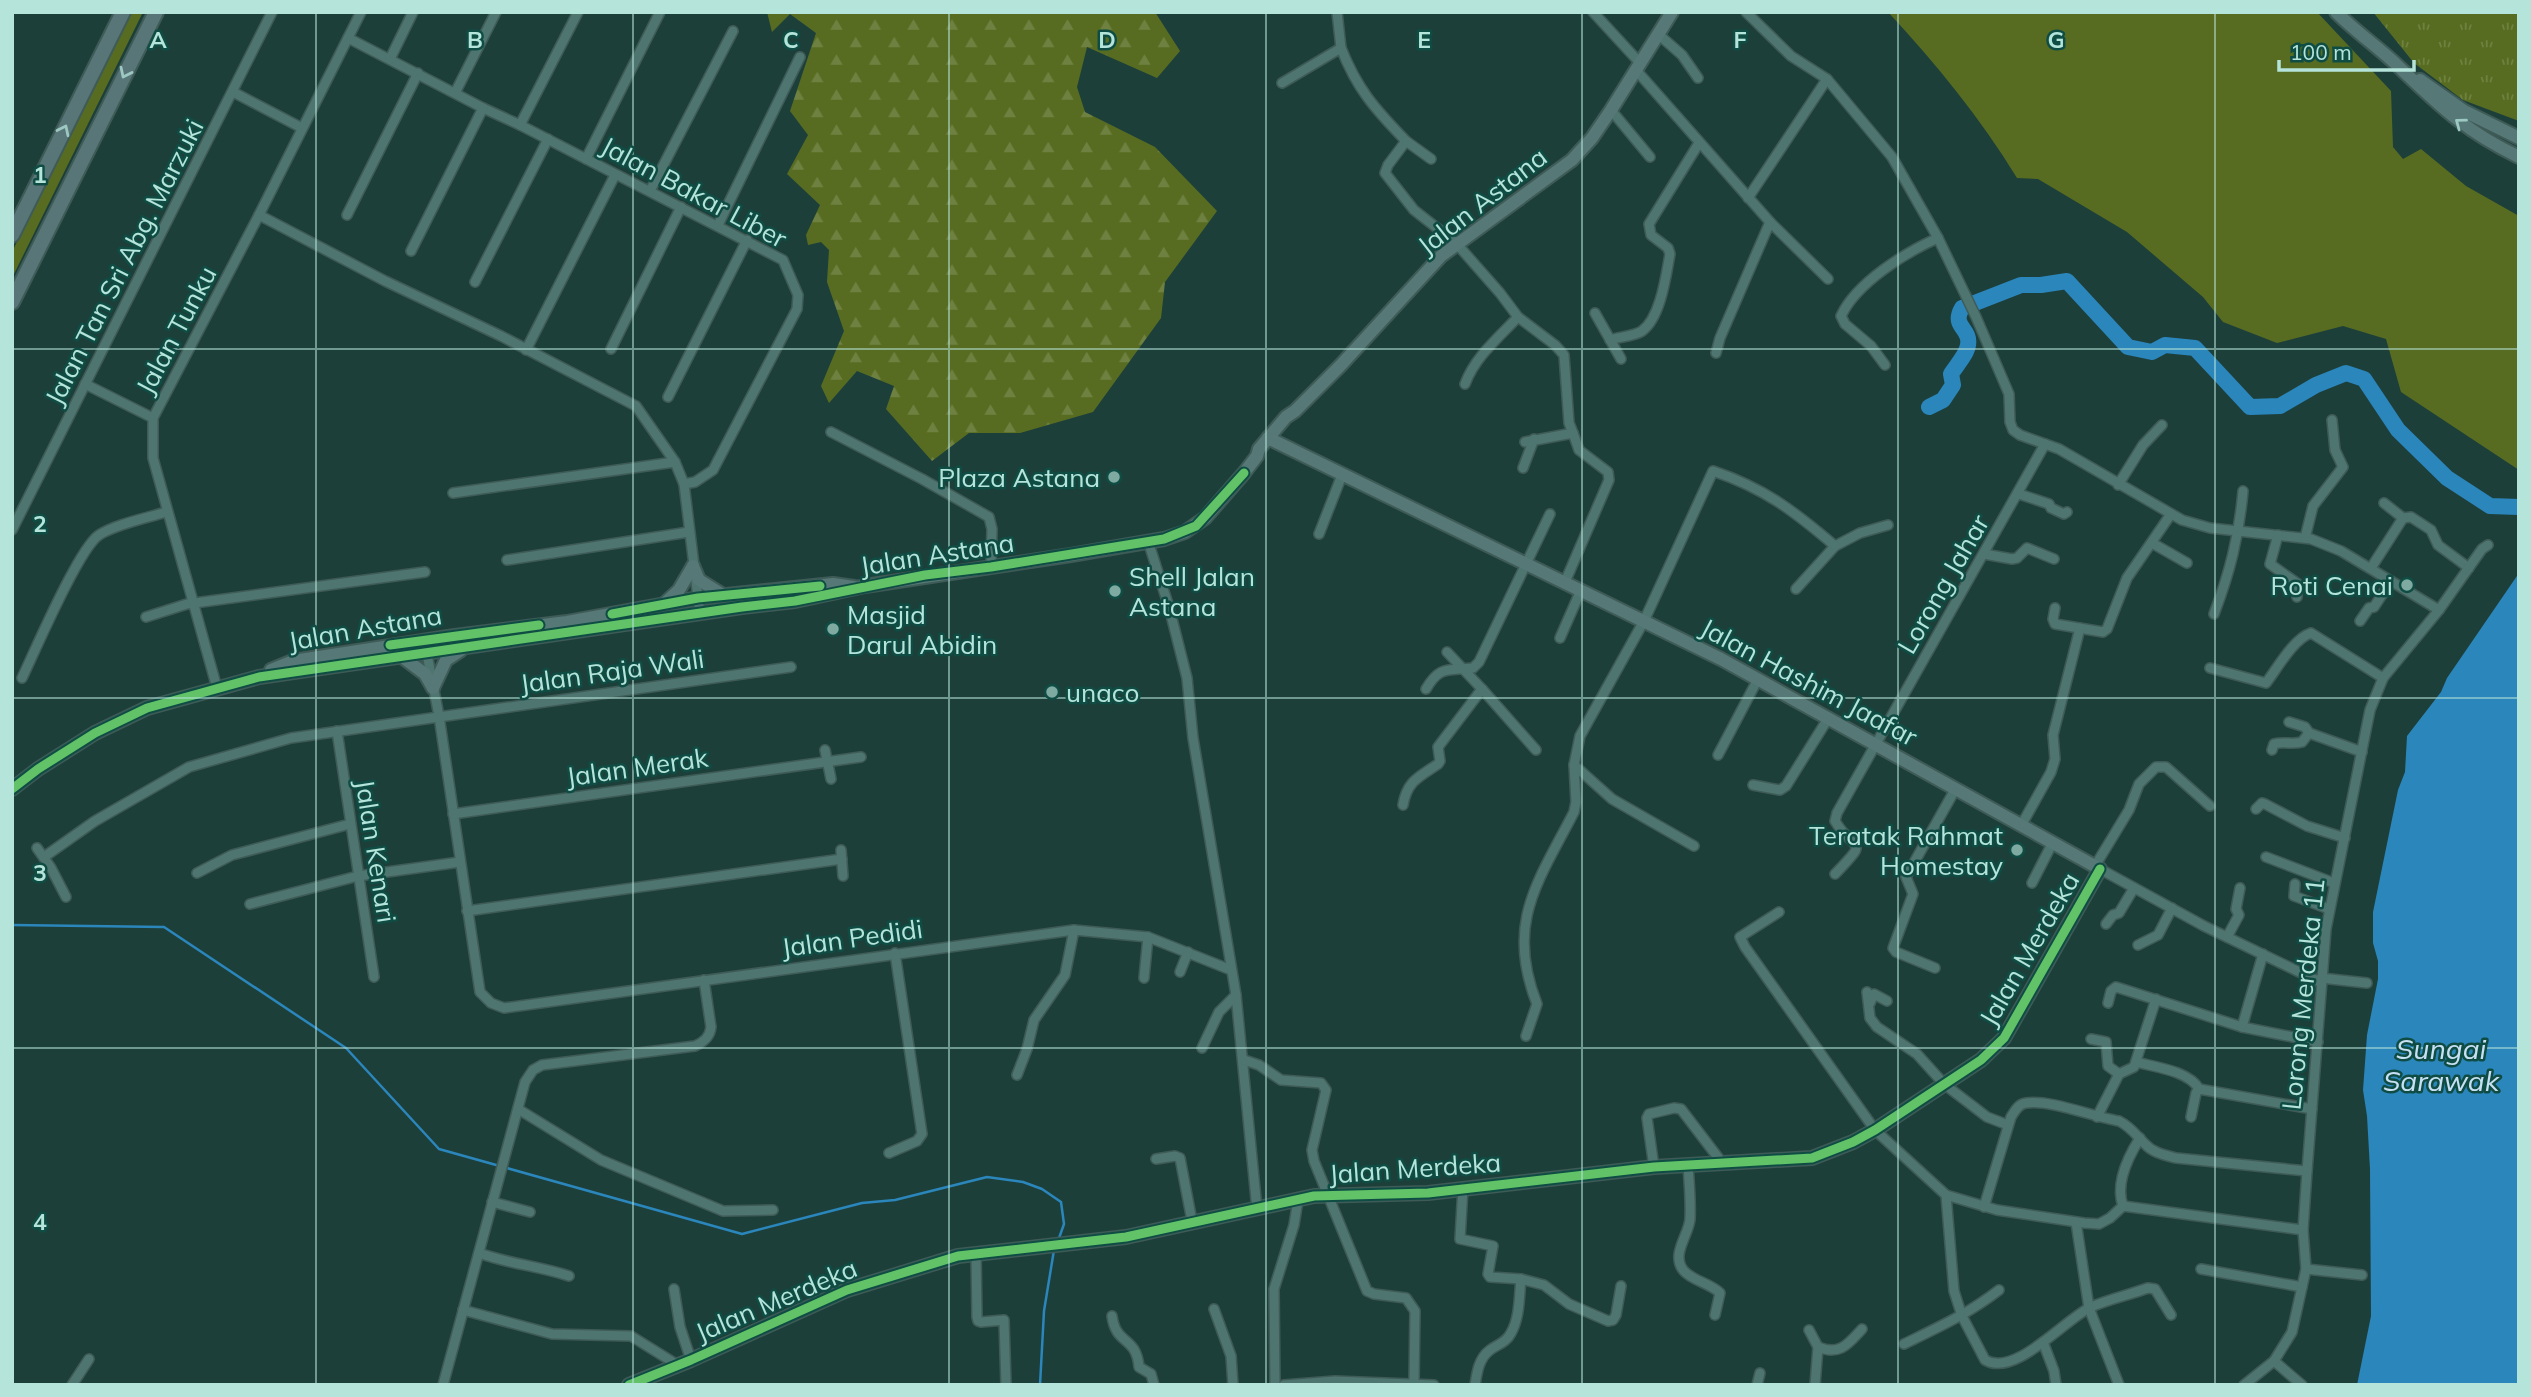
<svg xmlns="http://www.w3.org/2000/svg" width="2531" height="1397" font-family="Mulish,sans-serif">
  <defs>
    <pattern id="forest-firs" width="22" height="20" patternUnits="userSpaceOnUse" patternTransform="scale(1.75)"><rect width="22" height="20" fill="#586c21"/><path d="M5 1l3.5 6h-7zM16 11l3.5 6h-7z" fill="#6e8141"/></pattern>
    <pattern id="park-tufts" width="24" height="20" patternUnits="userSpaceOnUse" patternTransform="scale(1.75)"><rect width="24" height="20" fill="#586c21"/><path d="M3 7l-1-3M5 7V3M7 7l1-3M15 17l-1-3M17 17v-4M19 17l1-3" fill="none" stroke="#6e8141"/></pattern>
  </defs>
  <rect width="100%" height="100%" fill="#1d3f3a"/>
  <g fill="#586c21">
    <path d="M130,12H143L12,278V252Z"/>
    <path d="M1888,12H2317L2391,91L2393,147L2403,159L2421,149L2466,186L2519,216V470L2401,392L2386,339L2343,326L2277,343L2223,322L2203,297L2127,232L2038,179L2017,178C1980,117 1936,64 1888,12Z"/>
  </g>
  <path fill="url(#forest-firs)" d="M1155,12L1180,51L1157,78L1087,47L1077,87L1085,112L1155,147L1217,211L1165,282L1161,318L1093,412L1020,433H969L932,461L886,409L894,386L857,371L829,403L821,386L844,331L827,282L829,250L821,242L808,245L806,235L820,205L787,174L808,135L790,111L816,33L790,14L772,32L767,12Z"/>
  <path fill="url(#park-tufts)" d="M2373,12H2519V121L2463,100L2414,63Z"/>
  <path fill="#2b86bc" d="M2519,573V1385H2357L2371,1316L2370,1169L2367,1116L2363,1090L2367,1035L2378,979V961L2373,943V912L2398,790L2405,772L2407,736L2441,692L2447,678Z"/>
  <g fill="none" stroke-linecap="round" stroke-linejoin="round">
    <g stroke="#2b86bc" stroke-width="2.5">
      <path d="M12,925L164,927L346,1048L439,1149L742,1234L862,1203L895,1200L987,1177L1023,1182L1042,1189L1061,1202L1064,1224L1058,1241"/>
      <path d="M1040,1385L1044,1311L1054,1250"/>
    </g>
    <path stroke="#2b86bc" stroke-width="16" d="M1929,407L1943,400L1953,385L1951,374C1956,366 1967,354 1968,345C1971,328 1951,327 1962,308L2021,285H2041L2067,281L2128,347L2152,352L2165,345L2195,348L2250,407L2280,406L2316,385L2346,373L2364,379L2398,430L2447,478L2490,506L2519,507"/>
    <defs>
      <g id="street">
        <path d="M1337,12L1341,48"/>
        <path d="M1593,12L1640,63"/>
        <path d="M1746,12L1791,56L1827,79L1892,157L1938,238L1976,317L2009,394L2010,422L2013,430L2020,435L2059,449L2182,520L2210,528L2311,539L2341,551L2439,610"/>
        <path d="M1658,34L1682,55L1698,78"/>
        <path d="M348,38L483,108L520,125L783,260L798,295L797,309L713,470L695,482L684,484"/>
        <path d="M390,59L413,12"/>
        <path d="M1636,70L1770,222L1828,279"/>
        <path d="M1282,83L1341,48C1357,89 1375,109 1406,141L1388,165L1385,173L1414,210L1456,243L1500,293L1518,317L1555,345L1564,355L1569,423L1573,433L1579,450L1608,472L1609,480L1565,582"/>
        <path d="M233,92L302,128"/>
        <path d="M455,93L496,12"/>
        <path d="M1611,110L1650,157"/>
        <path d="M520,125L578,12"/>
        <path d="M1406,141L1431,159"/>
        <path d="M586,159L660,12"/>
        <path d="M650,191L733,31"/>
        <path d="M1748,198L1827,79"/>
        <path d="M259,215L385,281L501,336L636,406L675,462L684,484L700,614"/>
        <path d="M347,215L418,73"/>
        <path d="M718,225L800,57"/>
        <path d="M411,251L483,108"/>
        <path d="M475,282L548,139"/>
        <path d="M1595,313L1621,359"/>
        <path d="M1610,340C1619,337 1635,336 1642,331C1661,317 1666,275 1670,254L1668,248L1651,235L1649,224L1699,143"/>
        <path d="M611,349L681,207"/>
        <path d="M526,350L615,175"/>
        <path d="M1716,353L1720,338L1770,222"/>
        <path d="M1885,365L1871,346L1845,324L1841,316C1856,283 1906,252 1938,238"/>
        <path d="M85,384L153,418"/>
        <path d="M1465,384C1475,357 1498,338 1518,317"/>
        <path d="M668,397L747,240"/>
        <path d="M831,432L922,479L989,517L992,529L991,567"/>
        <path d="M1525,442L1573,433"/>
        <path d="M1523,468L1534,439"/>
        <path d="M2118,485L2143,445L2162,425"/>
        <path d="M453,493L675,462"/>
        <path d="M2019,494L2049,504L2051,508L2064,514L2067,512"/>
        <path d="M2403,518L2411,517L2431,530L2438,545L2469,568"/>
        <path d="M12,530L272,12"/>
        <path d="M1319,534L1342,475"/>
        <path d="M2278,535L2270,564L2298,584L2297,597"/>
        <path d="M2305,538L2313,506L2343,467L2335,450L2332,420"/>
        <path d="M1148,541L1169,607L1187,678L1193,738L1236,995L1257,1209"/>
        <path d="M2152,543L2187,563"/>
        <path d="M1984,554L2012,559L2017,558L2027,548L2054,559"/>
        <path d="M507,560L689,532"/>
        <path d="M2371,568L2403,518L2384,503"/>
        <path d="M1796,589L1835,546L1860,533L1888,525"/>
        <path d="M2055,608L2053,619L2055,624L2103,632L2107,629L2127,578L2171,514"/>
        <path d="M2214,614C2230,572 2239,536 2243,491"/>
        <path d="M146,617L187,604L425,572"/>
        <path d="M2360,621L2369,608L2374,607L2391,581"/>
        <path d="M1560,638L1581,590"/>
        <path d="M426,649L439,716L480,992L491,1003L504,1008L1074,930L1148,937L1231,970"/>
        <path d="M1447,652L1482,689L1536,750"/>
        <path d="M2210,668L2266,683C2277,669 2293,639 2311,633L2383,678"/>
        <path d="M22,678C35,651 79,548 99,535C116,524 147,518 166,512"/>
        <path d="M217,688L153,458V418L259,215L361,12"/>
        <path d="M1426,689C1440,665 1448,671 1473,668L1479,662L1550,514"/>
        <path d="M2289,722L2305,727L2309,733"/>
        <path d="M337,731L374,977"/>
        <path d="M825,750L831,779"/>
        <path d="M2272,750L2274,744C2283,741 2293,745 2302,742L2309,733L2362,752"/>
        <path d="M1718,755L1758,679"/>
        <path d="M1574,765L1612,799L1694,846"/>
        <path d="M1753,785L1780,790L1786,786L1829,717"/>
        <path d="M1403,805C1407,781 1419,777 1438,764L1440,761L1438,747L1482,689"/>
        <path d="M2256,809L2262,803L2265,804L2307,826L2345,838"/>
        <path d="M453,814L861,757"/>
        <path d="M2022,824L2051,772L2055,759L2053,735L2080,628"/>
        <path d="M37,848L51,868L66,897"/>
        <path d="M841,850L843,876"/>
        <path d="M44,857L95,821L189,767L291,738L791,667"/>
        <path d="M2266,857L2334,883"/>
        <path d="M2095,866L2129,810L2139,784L2156,767H2166L2210,806"/>
        <path d="M2100,869L2204,926L2320,982"/>
        <path d="M197,873L232,855L350,824"/>
        <path d="M1835,874C1871,837 1854,853 1835,821L1837,813L2045,444"/>
        <path d="M2032,883L2053,842"/>
        <path d="M2295,884L2294,896L2329,909"/>
        <path d="M250,904L358,876L460,862"/>
        <path d="M467,911L842,859"/>
        <path d="M1779,912L1740,937L1745,947L1875,1130L1946,1195L1997,1210L2084,1223L2099,1224L2110,1218L2123,1206L2303,1230"/>
        <path d="M2106,924L2113,915L2119,913L2134,888"/>
        <path d="M2227,937L2239,915L2236,909L2240,888"/>
        <path d="M2138,945L2158,935L2172,908"/>
        <path d="M1935,968L1896,952L1893,948L1913,894L1906,877L1956,788"/>
        <path d="M1180,972L1188,952"/>
        <path d="M1144,978L1148,937"/>
        <path d="M2321,978L2367,983"/>
        <path d="M1867,992L1870,1018L1877,1027L1917,1054L1944,1084L1987,1117L2008,1125"/>
        <path d="M1870,1003L1874,994L1887,1001"/>
        <path d="M2108,1003L2111,991L2116,987L2242,1027L2318,1042"/>
        <path d="M2242,1027L2263,954"/>
        <path d="M1526,1036L1537,1004C1505,923 1538,882 1574,812L1576,802L1574,765L1580,736L1644,621L1713,471C1764,488 1794,511 1835,546"/>
        <path d="M2091,1039L2106,1042L2108,1066L2119,1074L2134,1067L2156,999"/>
        <path d="M1202,1048L1219,1012L1236,995"/>
        <path d="M1244,1060L1259,1065L1281,1080L1321,1083L1326,1090L1312,1150L1314,1161L1367,1291L1374,1294L1406,1298L1415,1311L1414,1383"/>
        <path d="M2136,1062C2155,1067 2189,1071 2199,1089"/>
        <path d="M1017,1075L1027,1049L1034,1020L1065,975L1074,930"/>
        <path d="M518,1109L601,1160L723,1211L773,1210"/>
        <path d="M2097,1117L2119,1074"/>
        <path d="M2191,1117L2196,1093L2199,1089L2312,1109"/>
        <path d="M889,1153L917,1141L922,1134L895,953"/>
        <path d="M1156,1159L1175,1156L1180,1158L1192,1221"/>
        <path d="M1688,1165C1689,1182 1691,1201 1690,1219C1689,1235 1670,1255 1684,1271C1693,1281 1710,1283 1720,1293L1715,1315"/>
        <path d="M1654,1167L1647,1118L1649,1114L1674,1108L1681,1109L1723,1164"/>
        <path d="M1463,1187L1460,1239L1493,1246L1488,1274L1490,1277L1521,1279L1544,1285L1569,1304L1608,1321L1613,1320L1616,1315L1621,1286"/>
        <path d="M1946,1195L1954,1291L1962,1316L1985,1360C2015,1378 2065,1319 2091,1307C2109,1299 2129,1295 2148,1288L2155,1289L2171,1315"/>
        <path d="M492,1202L530,1212"/>
        <path d="M2123,1206C2115,1184 2128,1157 2140,1138"/>
        <path d="M1984,1207L2011,1117C2015,1111 2018,1104 2026,1103C2050,1099 2093,1117 2119,1121C2131,1127 2136,1135 2145,1144C2153,1153 2165,1155 2176,1158L2307,1171"/>
        <path d="M2076,1222L2089,1308L2119,1385"/>
        <path d="M479,1253C509,1264 539,1266 569,1276"/>
        <path d="M976,1253L977,1317L978,1321L981,1322L1004,1320L1006,1385"/>
        <path d="M2201,1269L2302,1287"/>
        <path d="M2306,1269L2362,1275"/>
        <path d="M674,1289L680,1327L691,1360"/>
        <path d="M1214,1309L1231,1356L1233,1385"/>
        <path d="M463,1310L552,1334L631,1336L676,1364"/>
        <path d="M1112,1316C1116,1346 1136,1335 1139,1367L1151,1374L1154,1385"/>
        <path d="M1809,1330L1818,1347L1815,1385"/>
        <path d="M2043,1342L2054,1371L2056,1385"/>
        <path d="M1904,1344C1939,1327 1968,1314 1999,1290"/>
        <path d="M1818,1347C1840,1356 1848,1344 1862,1329"/>
        <path d="M2274,1361L2302,1385"/>
        <path d="M72,1385L89,1359"/>
        <path d="M443,1385L525,1082L533,1070L542,1065L695,1046C704,1042 710,1037 711,1027L704,980"/>
        <path d="M1275,1385L1274,1289L1294,1225L1298,1200"/>
        <path d="M1284,1385L1335,1381L1434,1385"/>
        <path d="M1475,1385C1477,1372 1479,1358 1490,1350C1498,1344 1506,1343 1511,1333C1520,1317 1519,1297 1521,1279"/>
        <path d="M1757,1385L1760,1373"/>
        <path d="M2244,1385L2274,1361L2292,1332L2306,1269L2303,1230L2307,1171L2326,929L2370,710L2383,678L2439,610L2482,549L2488,545"/>
      </g>
      <g id="secondary">
        <path d="M2336,12C2356,32 2378,47 2398,66C2440,106 2465,131 2519,157"/>
        <path d="M2420,80L2464,111L2519,138"/>
        <path d="M693,566L699,580L723,595"/>
        <path d="M664,604L679,590L693,566"/>
        <path d="M401,656L425,674L433,688"/>
        <path d="M271,670L293,661L455,636L567,622L698,598L833,584L854,587"/>
        <path d="M433,688L446,660L461,650"/>
        <path d="M12,789L38,769L95,733L147,708L259,677L742,607L795,601L865,586L1071,555L1164,539L1185,532L1205,518L1244,473L1257,456L1259,449L1286,417L1295,411L1340,366L1441,256L1572,160L1592,138L1611,110L1672,12"/>
        <path d="M629,1385L691,1360L847,1290L958,1256L1126,1237L1314,1196L1428,1193L1654,1167L1812,1158L1853,1142L1875,1130L1981,1060L2004,1038L2100,869L1721,659L1268,438"/>
      </g>
      <g id="primary">
        <path d="M12,235L123,12"/>
        <path d="M12,302L156,12"/>
      </g>
    </defs>
    <use href="#street" stroke="#3f5b57" stroke-width="12"/>
    <use href="#secondary" stroke="#3f5b57" stroke-width="16"/>
    <use href="#primary" stroke="#3f5b57" stroke-width="18"/>
    <use href="#street" stroke="#4e7570" stroke-width="9"/>
    <use href="#secondary" stroke="#567877" stroke-width="12"/>
    <use href="#primary" stroke="#587578" stroke-width="14"/>
    <defs>
      <g id="cycleway">
        <path d="M612,614L698,598L820,586"/>
        <path d="M390,645L539,625"/>
        <path d="M12,789L38,769L95,733L147,708L259,677L742,607L795,601L925,575L991,567L1164,539L1196,526L1244,473"/>
        <path d="M629,1385L691,1360L847,1290L958,1256L1126,1237L1314,1196L1428,1193L1654,1167L1812,1158L1853,1142L1875,1130L1981,1060L2004,1038L2100,869"/>
      </g>
    </defs>
    <use href="#cycleway" stroke="#0f4d44" stroke-width="13"/>
    <use href="#cycleway" stroke="#61c268" stroke-width="9"/>
  </g>
  <defs><path id="oneway-chevron" d="M-2-3.5L2.5 0L-2 3.5" fill="none" stroke-width="1.6" stroke-linecap="round" stroke-linejoin="round" transform="scale(1.75)"/></defs>
  <g stroke="#9dc8c2">
    <use href="#oneway-chevron" transform="translate(125 73) rotate(116)"/>
    <use href="#oneway-chevron" transform="translate(64 130) rotate(-64)"/>
  </g>
  <use stroke="#9cc9c1" href="#oneway-chevron" transform="translate(2460 123) rotate(-143)"/>
  <path fill="none" stroke="#b4e4da" stroke-width="2" stroke-opacity="0.55" d="M316,12V1385M633,12V1385M949,12V1385M1266,12V1385M1582,12V1385M1898,12V1385M2215,12V1385M12,349H2519M12,698H2519M12,1048H2519"/>
  <g fill="#7faaa2" stroke="#0f4d44" stroke-width="2.5">
    <circle cx="1114" cy="477" r="7"/>
    <circle cx="2407" cy="585" r="7"/>
    <circle cx="1115" cy="591" r="7"/>
    <circle cx="833" cy="629" r="7"/>
    <circle cx="1052" cy="692" r="7"/>
    <circle cx="2017" cy="850" r="7"/>
  </g>
  <g text-anchor="middle" dominant-baseline="central" stroke-width="5" stroke-linejoin="round" paint-order="stroke">
    <g font-size="26" fill="#b4e4da" stroke="#0f4d44">
      <text transform="translate(694 192) rotate(28)">Jalan Bakar Liber</text>
      <text transform="translate(1482 201) rotate(-38)">Jalan Astana</text>
      <text transform="translate(124 262) rotate(-63)">Jalan Tan Sri Abg. Marzuki</text>
      <text transform="translate(176 330) rotate(-62)">Jalan Tunku</text>
      <text transform="translate(937 554) rotate(-9)">Jalan Astana</text>
      <text transform="translate(1943 584) rotate(-60)">Lorong Jahar</text>
      <text transform="translate(365 628) rotate(-10)">Jalan Astana</text>
      <text transform="translate(612 671) rotate(-8)">Jalan Raja Wali</text>
      <text transform="translate(1809 682) rotate(28)">Jalan Hashim Jaafar</text>
      <text transform="translate(637 767) rotate(-8)">Jalan Merak</text>
      <text transform="translate(376 851) rotate(81)">Jalan Kenari</text>
      <text transform="translate(852 938) rotate(-8)">Jalan Pedidi</text>
      <text transform="translate(2029 949) rotate(-60)">Jalan Merdeka</text>
      <text transform="translate(2303 994) rotate(-84)">Lorong Merdeka 11</text>
      <text transform="translate(1415 1168) rotate(-4)">Jalan Merdeka</text>
      <text transform="translate(776 1300) rotate(-23)">Jalan Merdeka</text>
    </g>
    <g font-size="26" fill="#b4e4da" stroke="#0f4d44" text-anchor="end">
      <text x="1100" y="477">Plaza Astana</text>
      <text x="1129" y="576" text-anchor="start">Shell Jalan<tspan x="1129" dy="30">Astana</tspan></text>
      <text x="2393" y="585">Roti Cenai</text>
      <text x="847" y="614" text-anchor="start">Masjid<tspan x="847" dy="30">Darul Abidin</tspan></text>
      <text x="1066" y="692" text-anchor="start">unaco</text>
      <text x="2003" y="835">Teratak Rahmat<tspan x="2003" dy="30">Homestay</tspan></text>
    </g>
    <g font-size="28" font-style="italic" fill="#c7e0f3" stroke="#0f4d44">
      <text x="2441" y="1048">Sungai<tspan x="2441" dy="32">Sarawak</tspan></text>
    </g>
  </g>
  <g font-size="23" text-anchor="middle" font-weight="bold" fill="#b4e4da" stroke="#0f4d44" stroke-width="5" stroke-linejoin="round" paint-order="stroke">
    <text x="158" y="48">A</text>
    <text x="475" y="48">B</text>
    <text x="791" y="48">C</text>
    <text x="1107" y="48">D</text>
    <text x="1424" y="48">E</text>
    <text x="1740" y="48">F</text>
    <text x="2056" y="48">G</text>
    <text x="40" y="183">1</text>
    <text x="40" y="532">2</text>
    <text x="40" y="881">3</text>
    <text x="40" y="1230">4</text>
  </g>
  <rect width="2531" height="1397" fill="none" stroke="#b4e4da" stroke-width="28"/>
  <path d="M2279 60v10h135v-10" fill="none" stroke="#b4e4da" stroke-width="3.5"/>
  <text x="2290" y="60" font-size="21" fill="#b4e4da" stroke="#0f4d44" stroke-width="5" paint-order="stroke">100 m</text>
</svg>
